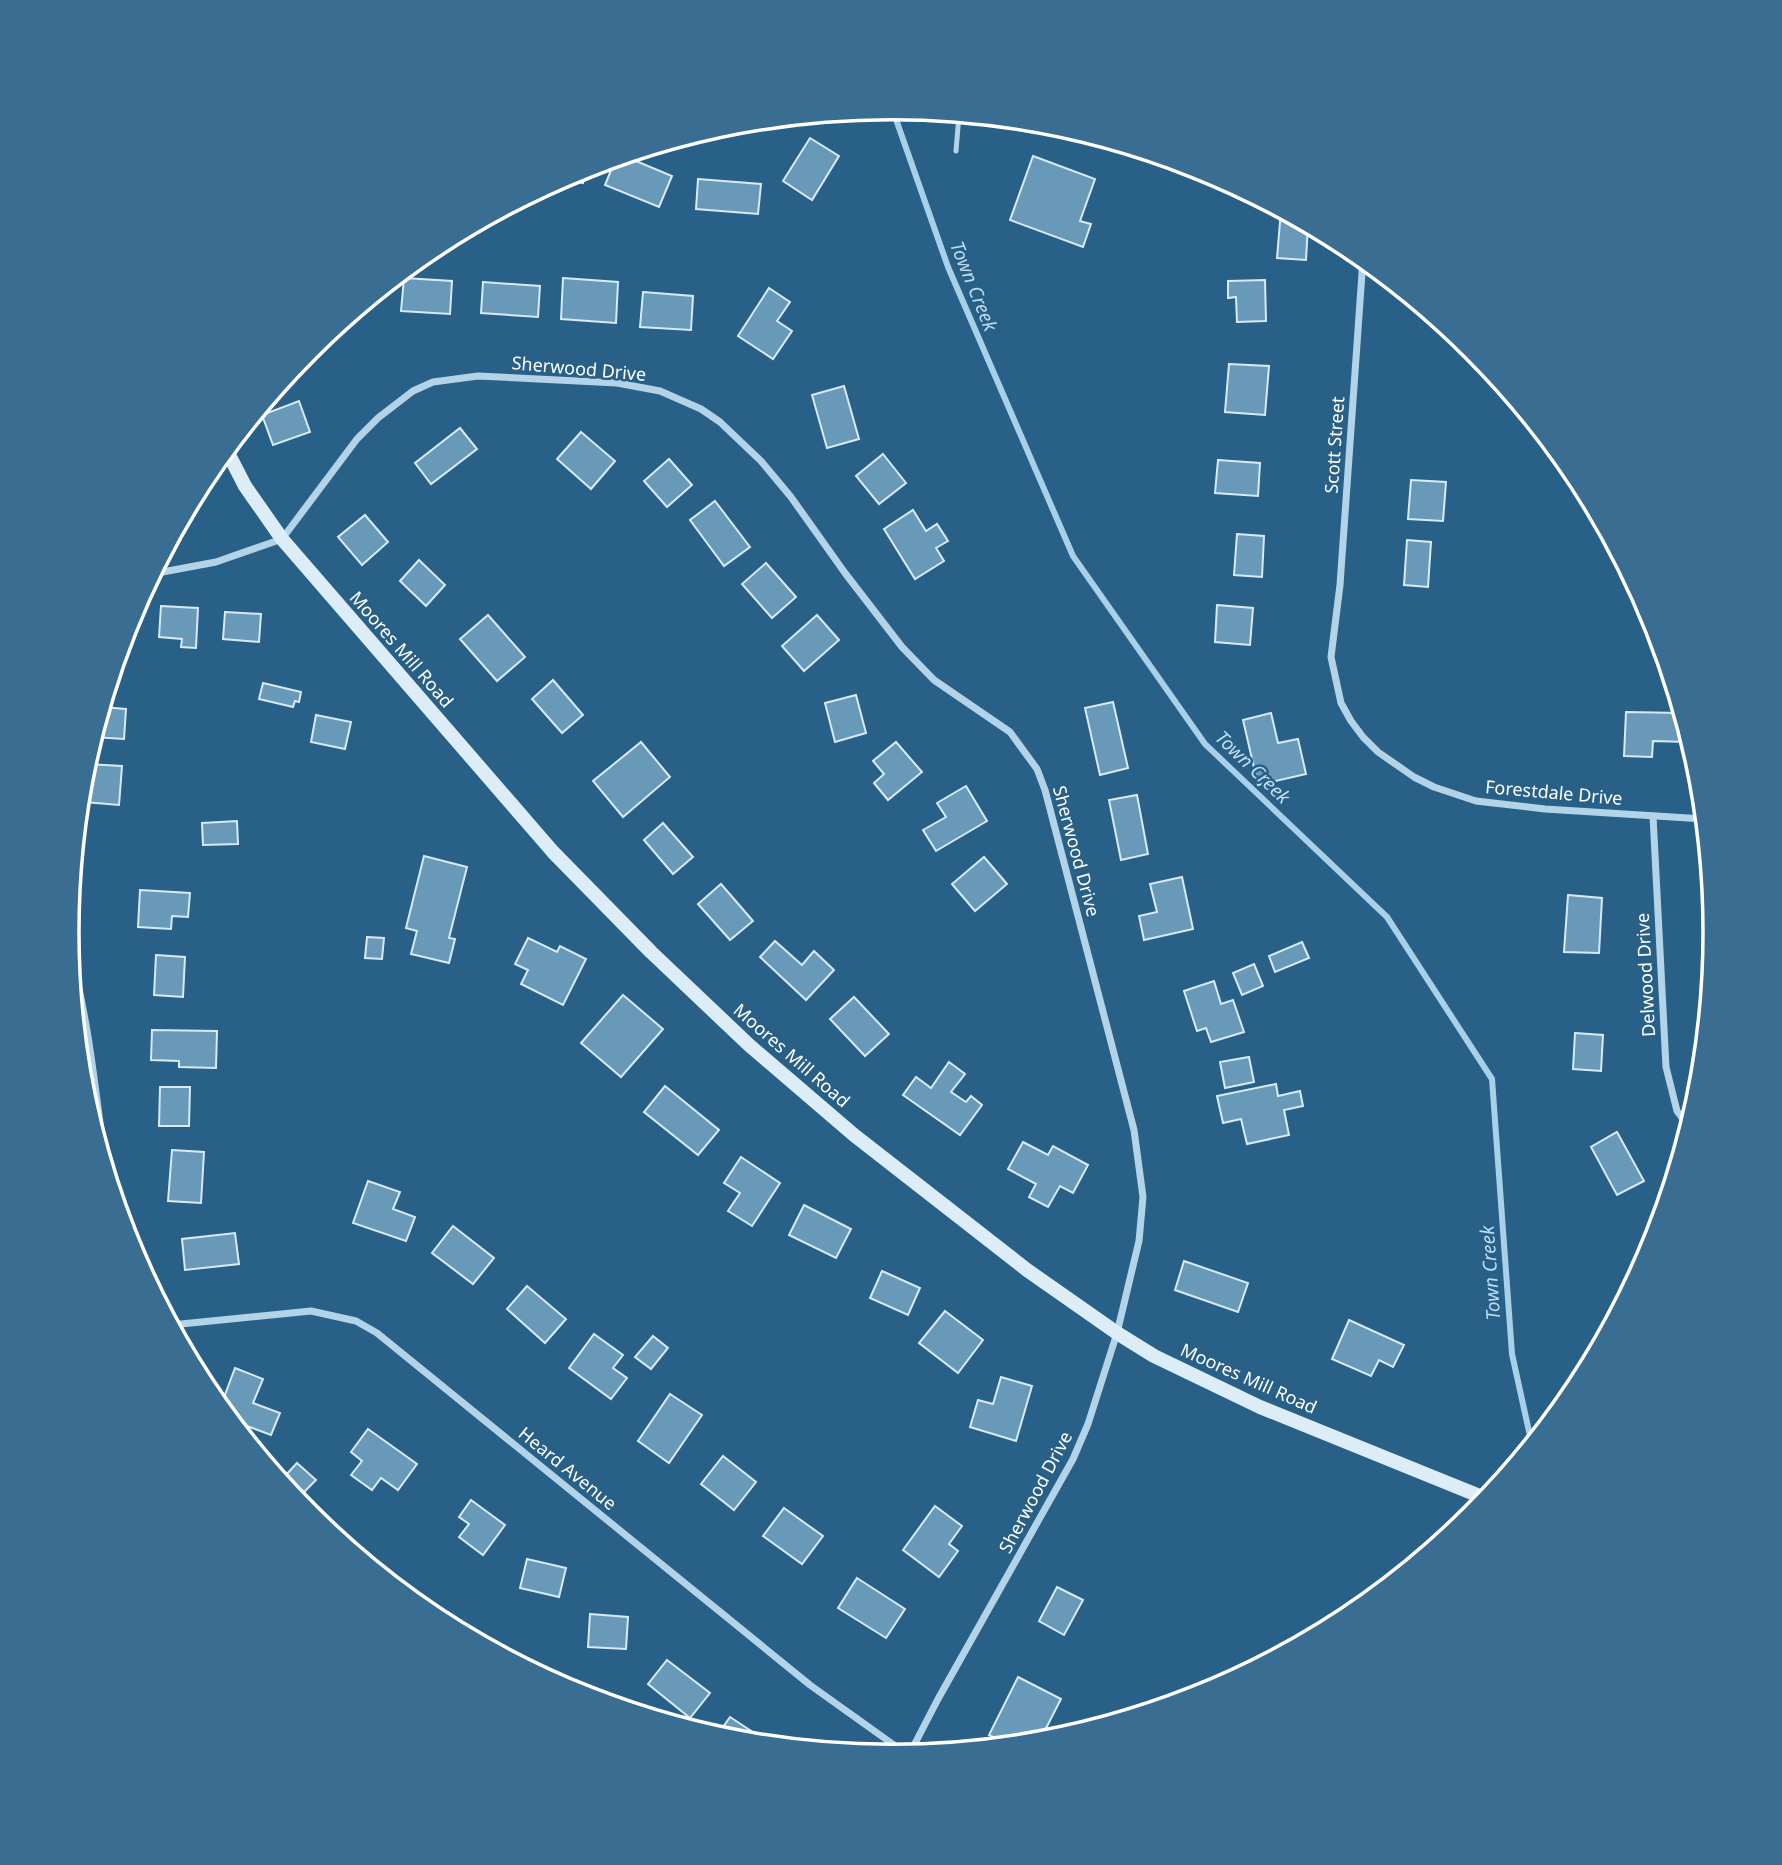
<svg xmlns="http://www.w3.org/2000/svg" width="1782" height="1865" font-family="'Noto Sans',sans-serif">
  <rect width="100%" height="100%" fill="#286087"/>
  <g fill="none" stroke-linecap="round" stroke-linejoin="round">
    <path stroke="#a8d0e9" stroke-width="6" d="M892,108L948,267L1073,556L1205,744L1387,917L1492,1079L1512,1354L1532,1445"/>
  </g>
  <g fill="#6899b9" stroke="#d7eaf7" stroke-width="2">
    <path d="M810,138L839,156L812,200L783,181Z"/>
    <path d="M624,156L672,176L659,207L605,185L616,158Z"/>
    <path d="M1033,156L1095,179L1080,221L1091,224L1083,247L1010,220Z"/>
    <path d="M586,167L583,183L561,178L576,171Z"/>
    <path d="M698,179L761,184L758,214L696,209Z"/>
    <path d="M1281,210L1308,225L1306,260L1277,258Z"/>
    <path d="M404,278L452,281L450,314L401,311Z"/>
    <path d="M563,278L618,282L616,323L561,319Z"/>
    <path d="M1265,280L1266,321L1237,322L1236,297L1228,298V281Z"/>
    <path d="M483,282L540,286L538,317L481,313Z"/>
    <path d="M769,288L790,302L777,321L792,331L773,359L738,336Z"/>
    <path d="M643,292L693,296L691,330L640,327Z"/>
    <path d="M1229,364L1269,366L1265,415L1225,412Z"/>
    <path d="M844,386L859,439L827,448L812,395Z"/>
    <path d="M299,401L310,432L273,445L262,415Z"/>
    <path d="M460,428L477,449L431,484L415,463Z"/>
    <path d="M581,432L615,461L591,489L557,459Z"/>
    <path d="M883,454L906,483L879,504L856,476Z"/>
    <path d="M669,459L692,485L667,507L644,481Z"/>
    <path d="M1218,460L1260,463L1258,496L1215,493Z"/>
    <path d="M1411,480L1446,482L1443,521L1408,519Z"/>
    <path d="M715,501L750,547L724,566L690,520Z"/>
    <path d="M913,510L926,531L937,524L948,541L936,548L944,561L915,579L884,529Z"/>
    <path d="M365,515L388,542L362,565L338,537Z"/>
    <path d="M1237,534L1264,536L1262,577L1234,575Z"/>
    <path d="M1407,540L1431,542L1428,587L1404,585Z"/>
    <path d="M419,560L445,585L426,606L400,581Z"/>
    <path d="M766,563L796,597L772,618L742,584Z"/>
    <path d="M1217,605L1253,608L1250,645L1215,642Z"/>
    <path d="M161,606L198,608L196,648L181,647L182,639L159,637Z"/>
    <path d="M225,612L261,614L259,642L223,639Z"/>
    <path d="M488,615L525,657L497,681L460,639Z"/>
    <path d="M817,615L839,640L804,671L782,646Z"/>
    <path d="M553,680L583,715L562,733L532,699Z"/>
    <path d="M263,683L301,692L299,702L295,701L293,707L259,699Z"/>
    <path d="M856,695L866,733L835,742L825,703Z"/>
    <path d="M1113,702L1128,768L1100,775L1085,708Z"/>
    <path d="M102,707L126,709L124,739L93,737Z"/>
    <path d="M1626,712L1682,713L1689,735L1688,742L1653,741L1652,757L1624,756Z"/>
    <path d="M1271,713L1278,743L1298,739L1306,774L1258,785L1243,720Z"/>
    <path d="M316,715L351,722L345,749L311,742Z"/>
    <path d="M641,742L670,777L623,817L593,781Z"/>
    <path d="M896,742L922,772L888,800L874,783L884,774L873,761Z"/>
    <path d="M86,764L122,766L119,805L84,802Z"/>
    <path d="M966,786L987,821L936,851L923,830L946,817L937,803Z"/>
    <path d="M1137,795L1148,854L1121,860L1109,800Z"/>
    <path d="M237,821L238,844L203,845L202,823Z"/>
    <path d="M663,823L693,857L673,874L644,840Z"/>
    <path d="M424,856L467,867L449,938L455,939L449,963L411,954L417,931L406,928Z"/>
    <path d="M984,857L1007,884L975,911L952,884Z"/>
    <path d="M1182,877L1193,929L1144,940L1139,916L1157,912L1150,884Z"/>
    <path d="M721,884L753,921L730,940L698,904Z"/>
    <path d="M140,890L190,893L188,917L172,916L171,929L138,927Z"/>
    <path d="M1568,895L1602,898L1599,953L1564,952Z"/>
    <path d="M367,937L384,938L382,959L365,958Z"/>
    <path d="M528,938L557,952L560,946L586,959L563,1005L521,984L528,970L515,964Z"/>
    <path d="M775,941L802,965L814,951L834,970L806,1000L760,957Z"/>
    <path d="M1302,942L1309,958L1275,972L1269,956Z"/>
    <path d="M156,955L185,957L183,997L154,995Z"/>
    <path d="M1254,964L1263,986L1242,995L1233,973Z"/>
    <path d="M1214,981L1221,1004L1233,1000L1244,1032L1211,1042L1206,1028L1197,1031L1184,991Z"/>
    <path d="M623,995L663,1029L621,1077L581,1043Z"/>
    <path d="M854,997L889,1034L865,1056L830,1019Z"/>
    <path d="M152,1030L217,1031L216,1068L179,1067V1061L151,1060Z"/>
    <path d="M1575,1033L1603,1035L1601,1071L1573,1069Z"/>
    <path d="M1249,1057L1254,1082L1225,1088L1220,1062Z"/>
    <path d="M949,1062L965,1074L951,1092L966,1102L971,1096L982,1105L960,1135L903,1095L916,1077L931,1088Z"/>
    <path d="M1276,1084L1278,1096L1300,1091L1303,1106L1284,1110L1289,1135L1247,1144L1241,1119L1223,1123L1217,1096Z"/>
    <path d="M665,1086L719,1130L698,1155L644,1112Z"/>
    <path d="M160,1087H190L189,1126H159Z"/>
    <path d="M1617,1132L1644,1181L1617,1195L1591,1147Z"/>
    <path d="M1023,1142L1048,1155L1053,1146L1088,1165L1073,1193L1060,1186L1048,1207L1029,1197L1036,1184L1008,1169Z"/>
    <path d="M172,1150L204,1152L201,1203L168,1201Z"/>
    <path d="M741,1157L780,1183L752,1226L728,1211L740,1193L724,1183Z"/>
    <path d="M368,1181L400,1192L393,1209L415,1217L406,1241L353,1223Z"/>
    <path d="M804,1205L851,1229L836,1258L789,1235Z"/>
    <path d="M453,1226L494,1258L473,1284L432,1253Z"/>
    <path d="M235,1233L239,1264L185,1270L182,1239Z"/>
    <path d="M1184,1261L1248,1283L1238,1312L1175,1290Z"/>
    <path d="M882,1271L920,1288L908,1315L870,1298Z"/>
    <path d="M527,1286L566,1319L545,1343L507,1309Z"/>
    <path d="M945,1311L983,1340L958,1373L919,1343Z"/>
    <path d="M1349,1320L1404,1345L1393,1367L1379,1360L1371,1376L1332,1359Z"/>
    <path d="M594,1334L623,1355L613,1368L627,1378L611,1399L569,1368Z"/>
    <path d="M653,1336L668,1348L651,1369L635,1357Z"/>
    <path d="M235,1368L263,1379L253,1403L280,1413L271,1435L228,1419L220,1408Z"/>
    <path d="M1001,1377L1032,1386L1016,1441L970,1427L978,1400L993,1404Z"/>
    <path d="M670,1394L702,1415L669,1463L638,1441Z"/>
    <path d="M368,1429L417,1464L398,1490L381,1478L372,1490L351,1475L362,1461L351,1452Z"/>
    <path d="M723,1456L756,1482L734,1510L701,1484Z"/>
    <path d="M297,1463L316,1480L302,1494L284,1477Z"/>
    <path d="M471,1500L505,1525L483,1555L459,1537L469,1524L459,1517Z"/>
    <path d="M935,1506L962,1526L949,1544L958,1551L939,1577L903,1550Z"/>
    <path d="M784,1508L823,1536L802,1564L763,1536Z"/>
    <path d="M527,1559L566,1568L559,1597L520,1588Z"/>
    <path d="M857,1578L905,1609L886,1638L838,1608Z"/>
    <path d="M1057,1587L1083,1600L1064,1635L1039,1621Z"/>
    <path d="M590,1614L628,1617L626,1649L588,1647Z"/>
    <path d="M667,1660L710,1693L690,1718L648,1684Z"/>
    <path d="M1018,1677L1061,1699L1039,1742L1009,1745L989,1735Z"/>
    <path d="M730,1717L768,1742L766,1745L730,1741L716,1737Z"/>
  </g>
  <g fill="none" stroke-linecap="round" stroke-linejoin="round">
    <path stroke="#b3d4e8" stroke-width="5" d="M956,151L959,115"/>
    <g stroke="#b3d4e8" stroke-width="7">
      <path d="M1363,259L1340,585L1331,657L1341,703L1351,721L1363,737L1378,752L1414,777L1434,787L1476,801L1545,809L1704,819"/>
      <path d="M152,574L216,562L282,539L357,439L378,418L413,391L433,382L478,376L617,383L660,391L701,409L720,422L761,461L791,497L845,573L902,647L934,680L1010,732L1037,769L1045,790L1134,1130L1143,1197L1139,1241L1117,1333L1088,1424L1073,1459L938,1699L909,1755"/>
      <path d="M1653,816L1666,1067L1677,1111L1689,1127"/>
      <path d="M68,946C90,1020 96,1100 107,1176"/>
      <path d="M171,1325L311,1311L356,1321L377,1333L810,1685L908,1755"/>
    </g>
    <path stroke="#ddedf7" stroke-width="14" d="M226,449L245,486L282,539L553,852L651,952L749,1045L854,1135L1027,1270L1117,1333L1154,1356L1260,1407L1487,1499"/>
  </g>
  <g text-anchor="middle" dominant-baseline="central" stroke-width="5" stroke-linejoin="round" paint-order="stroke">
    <g font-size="18" fill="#fff" stroke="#286087">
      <text transform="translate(579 368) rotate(5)">Sherwood Drive</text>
      <text transform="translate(1334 445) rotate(-86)">Scott Street</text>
      <text transform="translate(402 649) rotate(49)">Moores Mill Road</text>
      <text transform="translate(1554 792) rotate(5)">Forestdale Drive</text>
      <text transform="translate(1077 851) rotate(75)">Sherwood Drive</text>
      <text transform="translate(1645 975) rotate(-93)">Delwood Drive</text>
      <text transform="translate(792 1055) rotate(41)">Moores Mill Road</text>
      <text transform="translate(1249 1378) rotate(24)">Moores Mill Road</text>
      <text transform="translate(568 1468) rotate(39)">Heard Avenue</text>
      <text transform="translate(1035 1492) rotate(-62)">Sherwood Drive</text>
    </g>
    <g font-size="19" font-style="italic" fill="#bfddf0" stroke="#286087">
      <text transform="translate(974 286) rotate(68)">Town Creek</text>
      <text transform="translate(1253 767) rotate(44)">Town Creek</text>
      <text transform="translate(1490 1273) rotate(-94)">Town Creek</text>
    </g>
  </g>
  <path d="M0 0H1782V1865H0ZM79 932a812 812 0 1 1 1624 0a812 812 0 1 1-1624 0Z" fill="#396d91" fill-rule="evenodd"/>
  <path fill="none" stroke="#fff" stroke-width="3.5" d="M79 932a812 812 0 1 1 1624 0a812 812 0 1 1-1624 0Z"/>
</svg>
